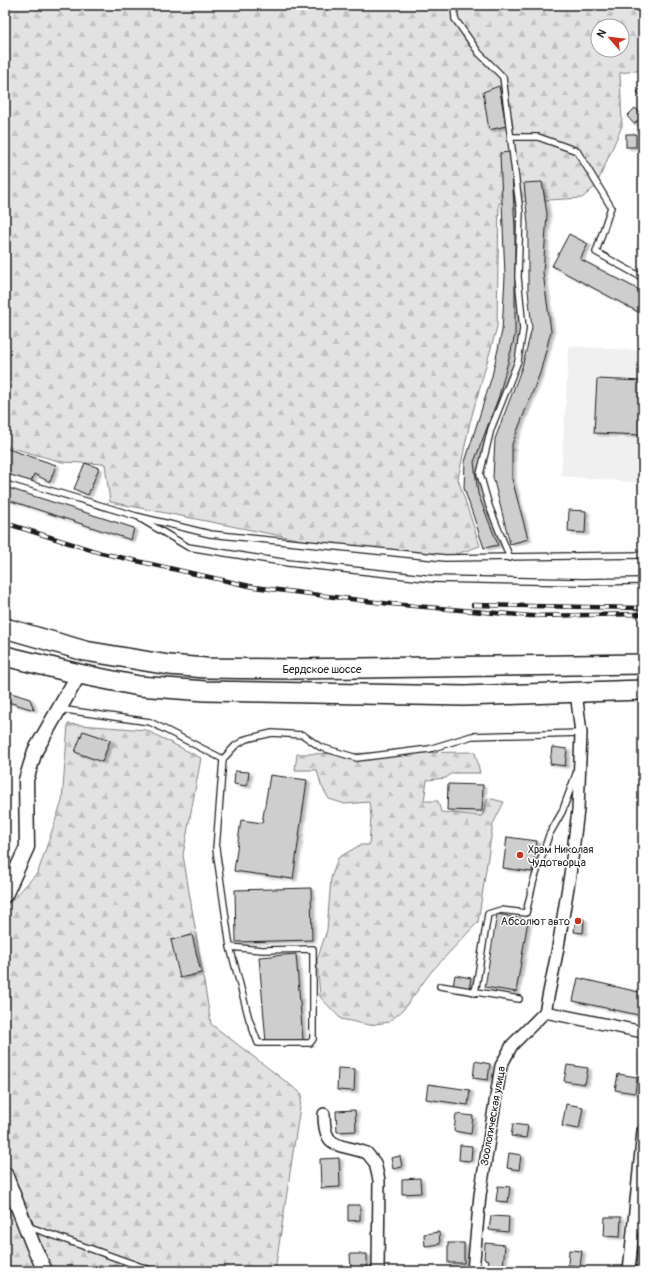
<svg xmlns="http://www.w3.org/2000/svg" width="648" height="1276" font-family="Pangolin,sans-serif">
  <defs>
    <pattern id="forest-firs" width="22" height="20" patternUnits="userSpaceOnUse"><rect width="22" height="20" fill="#e2e2e2"/><path d="M5 1l3.5 6h-7zM16 11l3.5 6h-7z" fill="#c1c1c1"/></pattern>
    <filter id="shadow"><feDropShadow dx="3.5" dy="2" stdDeviation="1" flood-color="#0004"/></filter>
  </defs>
  <rect width="100%" height="100%" fill="#fff"/>
  <filter id="ink" filterUnits="userSpaceOnUse"><feTurbulence type="fractalNoise" baseFrequency=".025" numOctaves="2"/><feDisplacementMap in="SourceGraphic" scale="8" xChannelSelector="R" yChannelSelector="G"/><feConvolveMatrix kernelMatrix="1 2 1 2 8 2 1 2 1" color-interpolation-filters="sRGB"/></filter>
  <g filter="url(#ink)">
    <path fill="#f0f0f0" d="M569,346L643,351V483L561,476Z"/>
    <g fill="url(#forest-firs)" stroke="#7f7f7f" fill-rule="evenodd">
      <path d="M5,5H643V70L620,73L622,126L596,186L582,198L499,203L497,327L470,422L458,479L480,546L445,558L327,545L110,502L105,464L62,462L5,446ZM598,26H622V50H598Z"/>
      <path d="M68,724L146,730L201,758L183,855L211,1024L302,1094L275,1271H5V908L38,872L62,801Z"/>
      <path d="M475,752L480,773H452L446,778L427,780L424,801H438L441,812L482,816L488,798L504,802L493,824L478,922L431,972L403,1010L389,1022L369,1025L341,1019L320,997L317,960L327,930L331,878L338,858L360,845H369L371,816L369,802L345,804L329,799L321,785L317,770H295L297,754Z"/>
    </g>
    <g fill="#cecece" stroke="#1c1c1c" filter="url(#shadow)">
      <path d="M499,86L506,126L489,130L483,92Z"/>
      <path d="M641,88L643,89V98L637,92Z"/>
      <path d="M635,108L643,115L634,124L627,116Z"/>
      <rect x="626" y="134" width="10" height="13"/>
      <path d="M511,152L515,229V335L499,396L474,462L478,494L498,545L484,548L464,488L465,462L492,376L502,331L505,276L500,153Z"/>
      <path d="M542,182L547,214L543,273L551,331L540,373L512,444V479L528,539L510,544L493,477L495,439L522,367L532,328L528,291V225L524,183Z"/>
      <path d="M569,234L588,244L580,259L643,292L642,314L552,266Z"/>
      <path d="M597,379L643,381V435L594,433Z"/>
      <path d="M640,444H643V456H639Z"/>
      <path d="M5,448L56,465L50,482L34,474L31,483L5,474Z"/>
      <path d="M85,463L99,468L88,495L74,489Z"/>
      <path d="M5,487L134,528L131,540L5,499Z"/>
      <path d="M569,510L586,511L585,533L568,532Z"/>
      <path d="M5,691L30,699L34,710L5,701Z"/>
      <path d="M83,731L110,740L102,762L75,752Z"/>
      <path d="M552,747L567,749L565,766L550,764Z"/>
      <path d="M235,771L249,772L247,786L234,784Z"/>
      <path d="M270,775L307,780L293,879L234,871L241,820L262,823Z"/>
      <path d="M448,784L483,785L482,811L447,810Z"/>
      <path d="M507,837L537,841L532,872L503,868Z"/>
      <path d="M311,888L312,940L236,942L235,890Z"/>
      <path d="M497,914L528,920L516,992L485,987Z"/>
      <path d="M576,918L584,919L583,933L574,932Z"/>
      <path d="M192,935L201,973L180,978L171,940Z"/>
      <path d="M296,954L303,1040L266,1043L259,957Z"/>
      <path d="M455,975L471,978L469,989L453,986Z"/>
      <path d="M578,978L643,993V1016L573,1001Z"/>
      <path d="M475,1061L490,1064L488,1080L473,1078Z"/>
      <path d="M567,1065L588,1068L585,1084L564,1081Z"/>
      <path d="M338,1068L355,1069L354,1091L337,1090Z"/>
      <path d="M618,1074L637,1077L635,1093L615,1090Z"/>
      <path d="M428,1084L470,1090L468,1105L426,1099Z"/>
      <path d="M566,1104L583,1107L579,1129L562,1126Z"/>
      <path d="M355,1110L356,1131L337,1132L336,1111Z"/>
      <path d="M456,1114L473,1116L471,1134L454,1131Z"/>
      <path d="M513,1124L528,1126L526,1138L511,1136Z"/>
      <path d="M460,1145L472,1146L471,1161L459,1160Z"/>
      <path d="M509,1153L521,1155L519,1170L507,1168Z"/>
      <path d="M400,1156L402,1167L393,1169L391,1158Z"/>
      <path d="M339,1158L340,1187L321,1188L320,1159Z"/>
      <path d="M420,1178L421,1193L402,1194V1179Z"/>
      <path d="M498,1186L510,1187L508,1202L496,1201Z"/>
      <path d="M348,1205H360V1220L348,1221Z"/>
      <path d="M491,1216L509,1217L508,1232L489,1230Z"/>
      <path d="M605,1217H621L620,1237L604,1236Z"/>
      <path d="M439,1232L440,1244L425,1246L424,1234Z"/>
      <rect x="448" y="1243" width="16" height="20"/>
      <path d="M485,1243L505,1245L503,1268L488,1266L489,1260L484,1259Z"/>
      <path d="M569,1250L582,1251L580,1266L568,1265Z"/>
      <path d="M350,1254H367V1271H351Z"/>
    </g>
    <g fill="none" stroke-linecap="round" stroke-linejoin="round">
      <defs>
        <g id="service">
          <path d="M454,5L455,19L479,53L503,77L520,212L518,277L523,329L518,361L491,429L480,474L489,506L510,558"/>
          <path d="M511,137H538L577,151L611,207L596,252L643,278"/>
          <path d="M5,477L136,516L210,534L445,558L643,555"/>
          <path d="M141,519L188,547L288,563L434,579L583,582L643,581"/>
          <path d="M59,709L150,722L223,759L216,849L230,947L262,950L313,949V1039L310,1043H258L249,1019L230,947"/>
          <path d="M223,759L235,746L246,739L272,733L303,735L320,747L357,758L429,749L472,736L581,733"/>
          <path d="M440,986L519,999"/>
          <path d="M475,993L488,914L501,910L526,913L533,883L549,835L562,812L576,774"/>
          <path d="M27,1226L153,1271"/>
        </g>
        <g id="minor">
          <path d="M545,1012L643,1032"/>
          <path d="M324,1114C324,1151 339,1143 367,1153L375,1163L379,1180L378,1271"/>
          <path d="M473,1271L480,1195L501,1066L512,1045L545,1012L557,953L570,875L578,810L581,733L576,692"/>
          <path d="M629,1271L643,1131"/>
        </g>
        <g id="tertiary">
          <path d="M5,895L27,847L26,780L35,751L79,674"/>
          <path d="M5,1174L33,1245L45,1271"/>
        </g>
        <g id="trunk">
          <path d="M5,628L85,651L169,665L206,668L293,669L643,664"/>
          <path d="M5,656L79,674L139,686L205,691L464,696L643,690"/>
        </g>
      </defs>
      <use href="#service" stroke="#1c1c1c" stroke-width="8"/>
      <use href="#minor" stroke="#1c1c1c" stroke-width="14"/>
      <use href="#tertiary" stroke="#1c1c1c" stroke-width="17"/>
      <use href="#trunk" stroke="#1c1c1c" stroke-width="22"/>
      <use href="#service" stroke="#fff" stroke-width="5.5"/>
      <use href="#minor" stroke="#fff" stroke-width="11"/>
      <use href="#tertiary" stroke="#fff" stroke-width="14"/>
      <use href="#trunk" stroke="#fff" stroke-width="19"/>
      <defs>
        <g id="rail">
          <path d="M5,523L101,553L254,587L391,604L531,616L643,614"/>
          <path d="M473,605L643,608"/>
        </g>
      </defs>
      <use href="#rail" stroke="#1c1c1c" stroke-width="4.5"/>
      <use href="#rail" stroke="#fff" stroke-width="3" stroke-dasharray="9" stroke-linecap="butt"/>
    </g>
  </g>
  <g fill="#c8321e" stroke="#fff" stroke-width="1.5">
    <circle cx="520" cy="855" r="4"/>
    <circle cx="578" cy="921" r="4"/>
  </g>
  <g text-anchor="middle" dominant-baseline="central" stroke-width="3" stroke-linejoin="round" paint-order="stroke">
    <g font-size="11" fill="#1c1c1c" stroke="#fff">
      <text x="322" y="669">Бердское шоссе</text>
      <text transform="translate(493 1116) rotate(-80)">Зоологическая улица</text>
    </g>
    <g font-size="11" fill="#1c1c1c" stroke="#fff" text-anchor="start">
      <text x="528" y="849">Храм Николая<tspan x="528" dy="13">Чудотворца</tspan></text>
      <text x="570" y="921" text-anchor="end">Абсолют авто</text>
    </g>
  </g>
  <rect width="648" height="1276" fill="none" stroke="#fff" stroke-width="20"/>
  <rect x="10" y="10" width="628" height="1256" fill="none" stroke="#1c1c1c" stroke-width="1.5" filter="url(#ink)"/>
  <g transform="translate(610 38) rotate(298)"><circle r="19" fill="#ffffff" stroke="#a4a4a4"/>
  <path d="M0-3L7 15L0 10L-7 15Z" fill="#c8321e"/>
  <text y="-6" font-size="11" font-weight="bold" text-anchor="middle" fill="#1c1c1c">N</text>
  </g>
</svg>
